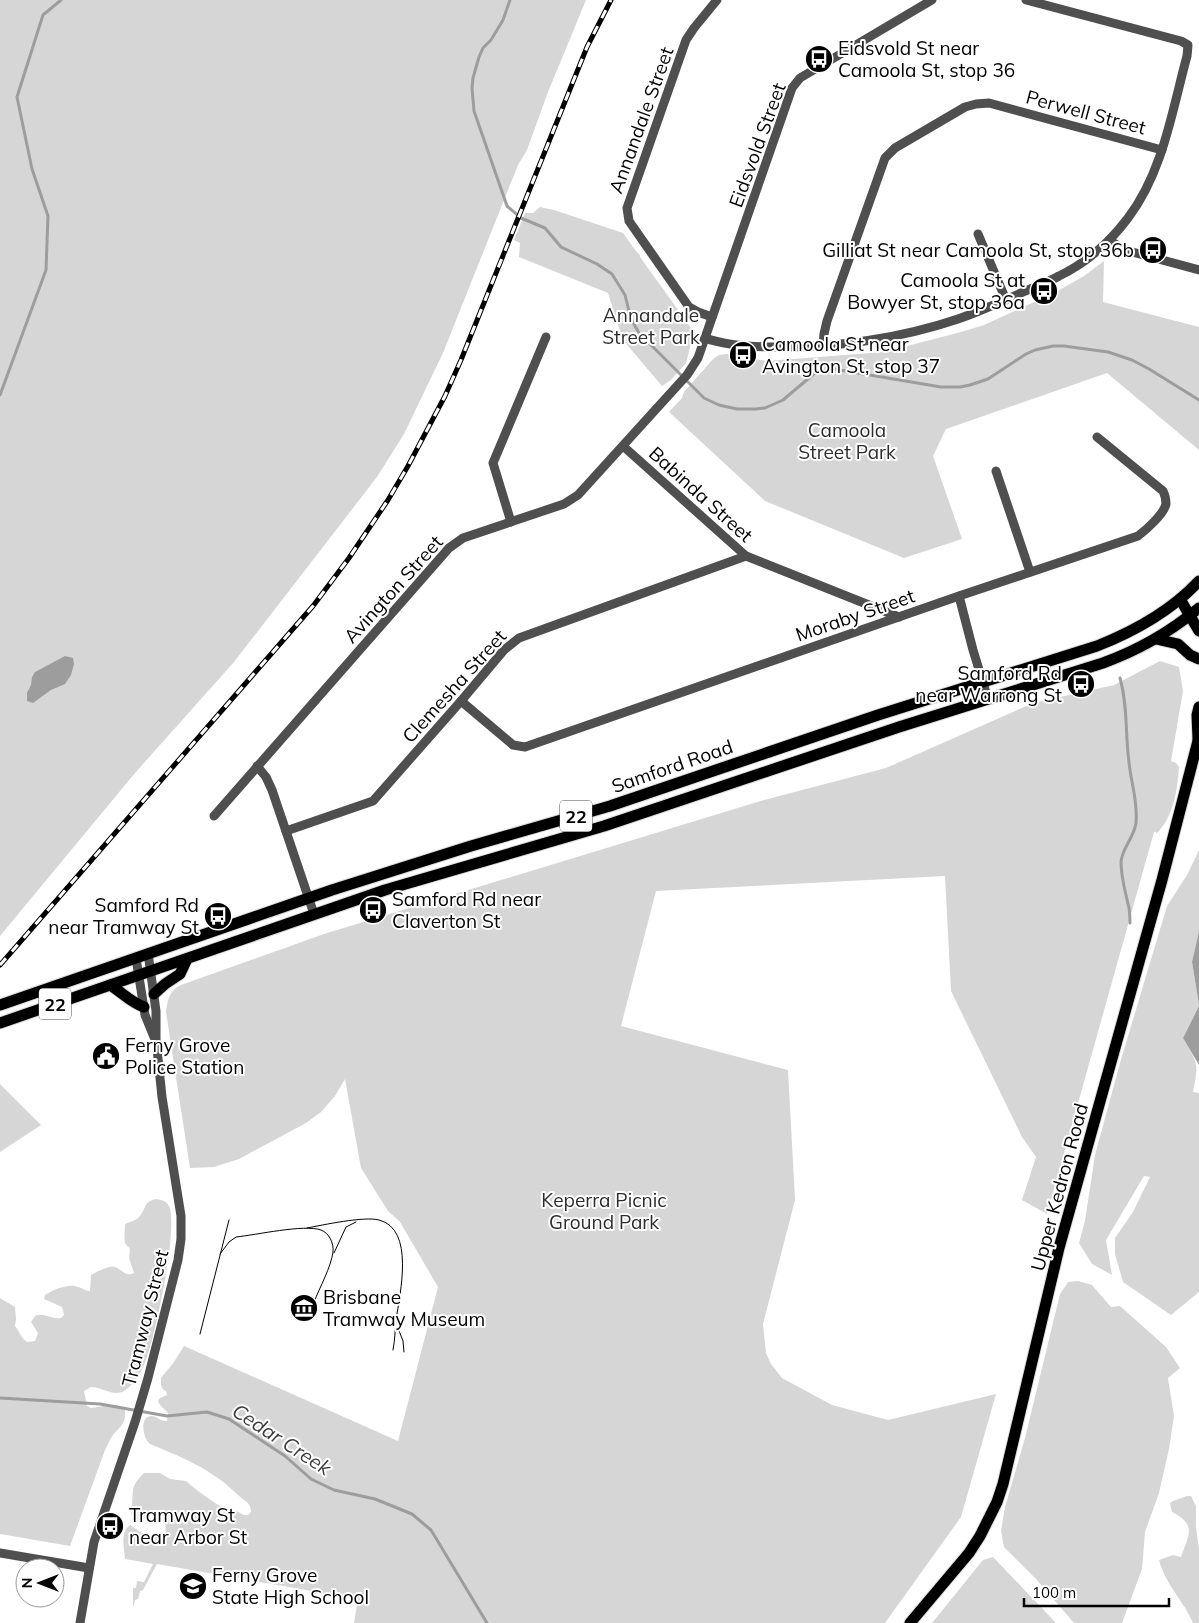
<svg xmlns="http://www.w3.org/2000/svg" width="1199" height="1623" font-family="Mulish,sans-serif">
  <rect width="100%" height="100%" fill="#fff"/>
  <g fill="#d6d6d6">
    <path d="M0,0H586L548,92L527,150L518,165L443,353L404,434L377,477L234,662L135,773L0,936Z"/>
    <path d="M540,207L554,210L623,233L636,251L640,255V257L694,332L686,363L671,380L662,386L623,340L608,293L519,257L520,243L514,240L525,213H533Z"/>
    <path d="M1104,261L1103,302L1199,327V450L1107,373L946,429L933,456L962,539L904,558L765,501L669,412L682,398L684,392L699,375L713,359L719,355L727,354L767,361L884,352L961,332L984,325L1054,293L1084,276Z"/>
    <path d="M1160,661L1179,667L1183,691L1171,761L1176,763L1179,767C1177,791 1174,817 1156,834V832H1154L1047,1214L1022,1200L1036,1157L1022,1137L951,991L945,876L656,891L621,1026L788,1070L795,1200L763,1324L766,1353L771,1364L782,1378L832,1405L888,1420L996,1394L961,1517L885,1623H354L358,1599L157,1564L143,1590L140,1591L138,1599L135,1600L133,1608V1588H136L137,1581L144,1582L153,1564L125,1559C124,1548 120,1532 130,1525L143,1534L162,1538L166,1536C165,1523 167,1510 149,1512L142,1521C129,1520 131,1512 132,1503C133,1498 132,1491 134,1486C136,1481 140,1477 144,1473H160L170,1479L186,1481L198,1491L218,1505L230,1508L244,1515H248L251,1512C251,1502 244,1501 238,1495C213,1470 182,1457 150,1444C143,1439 139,1417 151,1416C157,1416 161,1422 167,1421L168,1413L160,1405L158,1401L160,1398L167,1395L166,1391C160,1388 161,1384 161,1378L174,1362L184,1346L398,1441L438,1287L400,1222L388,1211L361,1168L345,1079L335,1096L321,1112L306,1123L239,1159L214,1167L190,1168L166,1012C168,999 169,991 181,985L324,934L764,800L886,768L1033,703L1114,685Z"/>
    <path d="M1199,850V931L1192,962L1199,1006L1183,1038C1198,1064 1199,1062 1193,1092L1199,1093V1292L1171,1315L1123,1282L1115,1254V1238L1133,1212L1150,1177L1144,1176L1106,1240L1112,1275L1092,1264L1079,1243L1085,1221L1095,1155L1120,1063L1167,906L1187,875Z"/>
    <path d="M0,1084L41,1125L0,1152Z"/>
    <path d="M156,1199C162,1200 166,1201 169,1206C179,1226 154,1345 143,1367C139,1376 132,1386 124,1391C113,1397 102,1387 91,1387L84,1391L87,1406L91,1408C103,1407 115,1400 125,1410C126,1427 119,1426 111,1438C109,1442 107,1446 105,1450L70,1546L0,1534V1298L15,1307L16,1319L15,1326C19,1331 21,1338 27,1342L35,1341L38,1333L31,1322L35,1316C43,1312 52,1320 61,1318L64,1315L62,1307L44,1299L45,1295C53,1290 69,1283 78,1287C83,1288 85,1291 90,1291L91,1275C96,1272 109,1265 115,1267C123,1270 125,1277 134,1273L129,1258L130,1249C129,1247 127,1246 125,1243C124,1242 125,1226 125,1224C130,1222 137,1220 140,1216C147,1207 143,1202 156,1199Z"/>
    <path d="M1078,1281L1092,1285L1111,1307L1120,1306L1166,1347L1180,1368L1168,1378L1174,1416L1169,1449L1159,1493L1145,1532L1142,1569L1122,1623H1074L1036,1579L1004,1547L1001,1531L1005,1507L1025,1438L1060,1294L1068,1282Z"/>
    <path d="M1187,1496H1191L1196,1506V1526L1199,1550V1623H1193C1184,1601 1165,1584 1159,1560L1173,1555L1181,1557C1189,1534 1197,1525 1172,1512L1170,1503L1173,1501Z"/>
    <path d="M993,1557L1056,1623H932L983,1560Z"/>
  </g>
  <g fill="#9d9d9d">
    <path d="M65,656L73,658L74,664L71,675L65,684L51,690L33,703L27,701V693L31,685L32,677L35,672Z"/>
    <path d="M1199,931V1005L1192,962Z"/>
    <path d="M1199,1006V1065L1183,1038Z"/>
  </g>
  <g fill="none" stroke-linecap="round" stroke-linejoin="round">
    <g stroke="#9d9d9d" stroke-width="3">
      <path d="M510,0L503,20L491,40L483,48L479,57L473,78L472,88L474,111L507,206L521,218L545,228L561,247L597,264L612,274L625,295L631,319L639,333L704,398L719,405L737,409H756L765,408L783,400L815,373L834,369L941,387H960L970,385L988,379L1026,354L1035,350L1053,346H1064L1108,352L1132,360L1149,369L1199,400"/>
      <path d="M0,395L46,270L48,216L32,169L17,97L43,15L61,0"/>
      <path d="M1120,678C1128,706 1125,733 1129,762C1131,784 1138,800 1136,823C1134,838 1122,848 1121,862C1121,877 1125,890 1128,904C1130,910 1130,917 1130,923"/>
      <path d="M0,1398L100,1404L167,1416L207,1412L229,1419L285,1456L311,1479L334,1490L375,1499L412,1514L431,1530L487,1623"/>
    </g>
    <defs>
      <g id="major">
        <path d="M1180,599L1199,631"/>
        <path d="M1156,639L1178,644L1190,655L1199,659"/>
        <path d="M1198,739L1197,715L1199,707"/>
        <path d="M110,985C123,993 130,1002 144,1007"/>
        <path d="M154,994L165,984L180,974L187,959"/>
        <path d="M0,1005L332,890L471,846L610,806L878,715L1097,646C1135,631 1171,611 1199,581"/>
        <path d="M0,1023L385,890L604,826L899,727L1103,663C1139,650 1170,632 1199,608"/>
        <path d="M910,1623L969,1553L980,1536L997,1502L1003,1484L1059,1248L1162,880L1199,737"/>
      </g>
    </defs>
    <use href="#major" stroke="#dbdbdb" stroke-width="13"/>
    <g stroke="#4f4f4f" stroke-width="9">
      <path d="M978,234L1006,300"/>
      <path d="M1109,240L1125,250L1199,270"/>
      <path d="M712,317L698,312L689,307L629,221L627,208L686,40L694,28L717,0"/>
      <path d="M705,338C727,346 752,347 776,347C835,348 902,338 958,319C979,312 1000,302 1021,293C1034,287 1047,283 1059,276C1086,263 1110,242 1128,218C1163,172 1172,111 1187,56L1188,45L1181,41L1026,0"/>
      <path d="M823,345L824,334L827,321L885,158L895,148L965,107L976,104L989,103L1162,150"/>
      <path d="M623,446L746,556L899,617"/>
      <path d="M996,471L1030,572"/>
      <path d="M511,522L493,463L546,337"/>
      <path d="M959,596L973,650L988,699"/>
      <path d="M461,701L513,745L525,747L959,596L1138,536C1146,530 1164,514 1166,504C1166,499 1165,495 1163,491L1097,437"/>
      <path d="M257,766L266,777L272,790L314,914"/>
      <path d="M214,816L449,548L463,538L472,535L564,504L578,495L687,375L698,358L792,88L800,78L932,0"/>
      <path d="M286,831L373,801L461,701L504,650L519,638L746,556"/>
      <path d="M136,958L145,1015L154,1037"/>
      <path d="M0,1553L89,1568"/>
      <path d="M80,1623L94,1542L135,1422L148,1378L178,1260L181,1239V1216L162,1097L156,1039V1011L148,953"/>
    </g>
    <use href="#major" stroke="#000" stroke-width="11"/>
    <g stroke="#000" stroke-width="1">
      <path d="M307,1228C323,1225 364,1216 379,1220C415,1229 400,1293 396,1320C395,1330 395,1340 393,1350"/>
      <path d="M334,1253L346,1227L356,1222"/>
      <path d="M220,1254L229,1242L236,1237C256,1235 304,1224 321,1230C329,1233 334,1243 333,1252C331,1267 320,1287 314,1302"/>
      <path d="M398,1328L403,1341L404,1352"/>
      <path d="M200,1334L229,1220"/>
    </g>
    <defs>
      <path id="rail" d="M0,965L313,606L349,558L388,500L408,466L445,396L461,360L587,47L611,0"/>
    </defs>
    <use href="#rail" stroke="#000" stroke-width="5"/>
    <use href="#rail" stroke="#fff" stroke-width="3" stroke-dasharray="9" stroke-linecap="butt"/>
  </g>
  <defs>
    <symbol id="bus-disc" viewBox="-11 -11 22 22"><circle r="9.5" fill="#000" stroke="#fff"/><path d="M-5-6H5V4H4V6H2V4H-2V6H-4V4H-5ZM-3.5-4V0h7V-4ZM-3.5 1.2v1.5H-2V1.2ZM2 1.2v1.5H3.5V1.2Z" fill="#fff"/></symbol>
    <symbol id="civic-disc" viewBox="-11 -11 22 22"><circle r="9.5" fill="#000" stroke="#fff"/><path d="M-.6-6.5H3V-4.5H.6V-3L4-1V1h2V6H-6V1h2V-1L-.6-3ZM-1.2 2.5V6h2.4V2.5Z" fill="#fff"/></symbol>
    <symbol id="museum-disc" viewBox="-11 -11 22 22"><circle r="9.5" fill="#000" stroke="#fff"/><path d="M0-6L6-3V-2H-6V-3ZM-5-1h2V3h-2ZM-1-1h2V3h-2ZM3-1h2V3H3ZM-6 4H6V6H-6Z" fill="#fff"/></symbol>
    <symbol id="school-disc" viewBox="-11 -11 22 22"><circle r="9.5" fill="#000" stroke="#fff"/><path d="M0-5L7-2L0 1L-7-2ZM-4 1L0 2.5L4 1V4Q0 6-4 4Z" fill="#fff"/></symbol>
  </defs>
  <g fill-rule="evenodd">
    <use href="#bus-disc" x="803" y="43" width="32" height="32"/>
    <use href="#bus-disc" x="1137" y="234" width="32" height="32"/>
    <use href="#bus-disc" x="1028" y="275" width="32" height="32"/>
    <use href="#bus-disc" x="727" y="339" width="32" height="32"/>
    <use href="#bus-disc" x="1065" y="668" width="32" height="32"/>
    <use href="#bus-disc" x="357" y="894" width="32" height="32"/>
    <use href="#bus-disc" x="202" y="900" width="32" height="32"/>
    <use href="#civic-disc" x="90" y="1040" width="32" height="32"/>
    <use href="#museum-disc" x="288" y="1292" width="32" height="32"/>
    <use href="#bus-disc" x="94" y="1510" width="32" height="32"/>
    <use href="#school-disc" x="177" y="1570" width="32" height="32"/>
  </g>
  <g text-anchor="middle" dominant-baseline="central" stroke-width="4" stroke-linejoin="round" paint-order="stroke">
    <g fill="#fff" stroke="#4c4c4c" stroke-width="1">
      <rect x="560" y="800.5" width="32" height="31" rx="4"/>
      <rect x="39" y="988.5" width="32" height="31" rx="4"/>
    </g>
    <g font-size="18" font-weight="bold" fill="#000">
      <text x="576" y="816">22</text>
      <text x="55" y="1004">22</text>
    </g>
    <g font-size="19" fill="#000" stroke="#fff" text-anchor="start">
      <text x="838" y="48">Eidsvold St near<tspan x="838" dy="22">Camoola St, stop 36</tspan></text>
      <text x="1134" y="250" text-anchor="end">Gilliat St near Camoola St, stop 36b</text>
      <text x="1025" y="280" text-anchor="end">Camoola St at<tspan x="1025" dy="22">Bowyer St, stop 36a</tspan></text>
      <text x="762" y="344">Camoola St near<tspan x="762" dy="22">Avington St, stop 37</tspan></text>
      <text x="1062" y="673" text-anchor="end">Samford Rd<tspan x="1062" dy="22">near Warrong St</tspan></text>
      <text x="392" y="899">Samford Rd near<tspan x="392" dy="22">Claverton St</tspan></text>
      <text x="199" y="905" text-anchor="end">Samford Rd<tspan x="199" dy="22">near Tramway St</tspan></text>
      <text x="125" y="1045">Ferny Grove<tspan x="125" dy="22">Police Station</tspan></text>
      <text x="323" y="1297">Brisbane<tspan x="323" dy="22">Tramway Museum</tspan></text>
      <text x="129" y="1515">Tramway St<tspan x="129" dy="22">near Arbor St</tspan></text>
      <text x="212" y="1575">Ferny Grove<tspan x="212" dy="22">State High School</tspan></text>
    </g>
    <g font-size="19" fill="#000" stroke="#fff">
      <text transform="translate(1086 112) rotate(15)">Perwell Street</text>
      <text transform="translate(641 120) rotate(-70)">Annandale Street</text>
      <text transform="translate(757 145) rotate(-70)">Eidsvold Street</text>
      <text transform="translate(701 494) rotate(42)">Babinda Street</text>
      <text transform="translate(393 589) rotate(-48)">Avington Street</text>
      <text transform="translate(855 615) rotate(-19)">Moraby Street</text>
      <text transform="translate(454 686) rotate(-48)">Clemesha Street</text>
      <text transform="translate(672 766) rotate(-19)">Samford Road</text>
      <text transform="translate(1059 1187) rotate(-75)">Upper Kedron Road</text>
      <text transform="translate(145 1318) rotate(-76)">Tramway Street</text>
    </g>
    <g font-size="19" fill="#2d2d2d" stroke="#fff">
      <text x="651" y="315">Annandale<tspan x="651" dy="22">Street Park</tspan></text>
      <text x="847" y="430">Camoola<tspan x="847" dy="22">Street Park</tspan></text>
      <text x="604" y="1200">Keperra Picnic<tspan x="604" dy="22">Ground Park</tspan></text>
    </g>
    <g font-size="20" font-style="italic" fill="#3e3e3e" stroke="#fff">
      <text transform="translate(282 1439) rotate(33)">Cedar Creek</text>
    </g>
  </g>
  <g transform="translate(40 1583) rotate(270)"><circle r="24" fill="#ffffff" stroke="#999999"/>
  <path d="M0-4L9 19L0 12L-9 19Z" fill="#000000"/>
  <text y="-8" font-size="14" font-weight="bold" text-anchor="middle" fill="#000000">N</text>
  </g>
  <path d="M1024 1598v8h145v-8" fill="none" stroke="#000000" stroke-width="2.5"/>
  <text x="1032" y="1598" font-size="15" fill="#000000" stroke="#ffffff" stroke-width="4" paint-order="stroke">100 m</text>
</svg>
